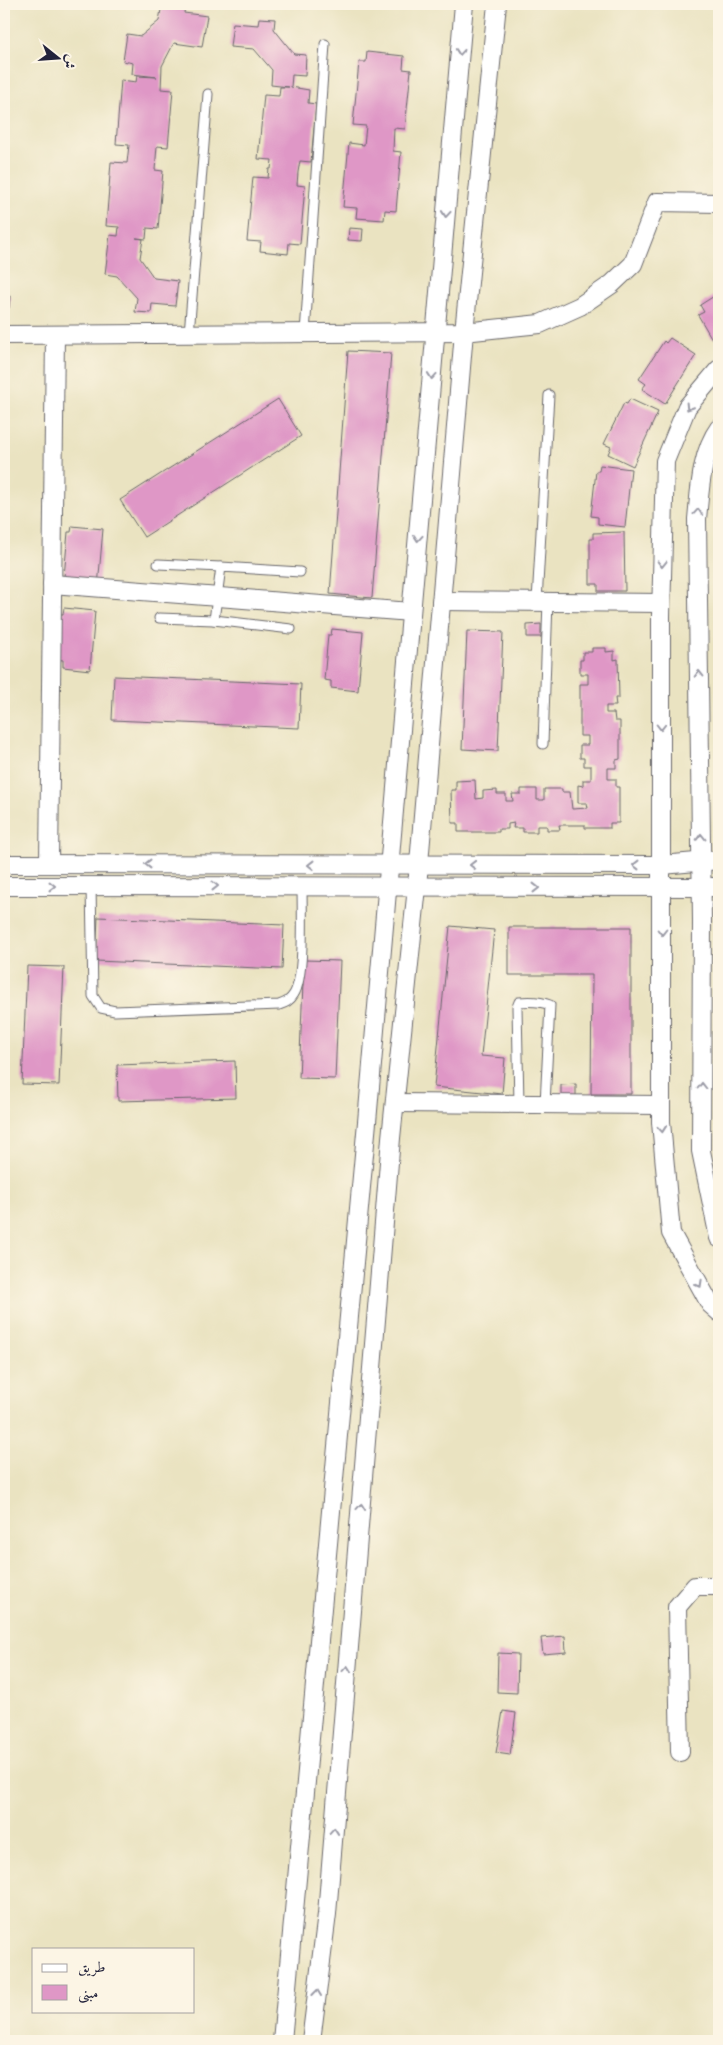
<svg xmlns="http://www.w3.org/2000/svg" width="723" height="2045" font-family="'IM FELL English',Amiri,serif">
  <rect width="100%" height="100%" fill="#fcf5e5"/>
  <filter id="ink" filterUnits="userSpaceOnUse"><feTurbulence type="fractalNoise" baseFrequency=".02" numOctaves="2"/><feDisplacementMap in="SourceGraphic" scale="10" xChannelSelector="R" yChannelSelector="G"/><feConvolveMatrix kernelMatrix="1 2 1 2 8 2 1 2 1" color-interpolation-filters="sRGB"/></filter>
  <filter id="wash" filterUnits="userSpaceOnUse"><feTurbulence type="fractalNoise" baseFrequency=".0096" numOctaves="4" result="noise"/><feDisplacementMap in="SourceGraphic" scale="20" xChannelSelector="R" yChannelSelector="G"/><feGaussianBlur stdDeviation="1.12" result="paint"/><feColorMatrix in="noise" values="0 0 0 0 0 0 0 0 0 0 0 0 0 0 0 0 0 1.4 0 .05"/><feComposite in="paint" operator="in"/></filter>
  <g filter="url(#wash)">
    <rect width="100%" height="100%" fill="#eae3c1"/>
    <g id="blocks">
      <g fill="#df97c6">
        <path d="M162,4L185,5L184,13L207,16L202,47L174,43L162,66L161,89L173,90L168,147L157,146L155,170L163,171L158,229L147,228L146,239L136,238L143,239L140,258L154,278L178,281L175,306L152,304L151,313L135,312L137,298L117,276L105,274L110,235L118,236L119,227L106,226L111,162L127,163L129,145L116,144L121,80L136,82L137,76L157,77L132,74L133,63L123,61L127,34L141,36L159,21Z"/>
        <path d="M259,18L275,19L274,29L294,54L306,55L305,76L292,75L291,87L309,90L308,103L316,104L311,162L300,161L298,172L297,185L305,186L300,244L289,243L288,254L260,251L261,242L247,241L253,177L268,178L269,169H271L272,160L258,159L264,95L279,96L280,87H289L271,85L272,70L254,49L230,47L233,23L258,25Z"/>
        <path d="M367,52L404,56L403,69L411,70L405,129L394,128L393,151L401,152L396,211L385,210L384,220L356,218L357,208L343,207L349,143L364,145L366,126L353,125L359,62H366Z"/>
        <path d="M349,228L363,229L362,241L348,240Z"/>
        <path d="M719,293V334L712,339L698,315L704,312L700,305Z"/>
        <path d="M4,296H10L9,308H4Z"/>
        <path d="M670,338L696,355L665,404L642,389L646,384L639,379L664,341L666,343Z"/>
        <path d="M348,351L391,353L372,598L330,594Z"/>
        <path d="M278,399L301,436L144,537L120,500Z"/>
        <path d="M630,399L658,412L633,466L608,454L611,447L604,444L624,403L627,404Z"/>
        <path d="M600,465L631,469L625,527L598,524V517L591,516L596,471H599Z"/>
        <path d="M72,526L103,529L98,587L64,577L68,532H71Z"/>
        <path d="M624,532L625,591H598V584H590V539H593V533Z"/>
        <path d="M64,608L95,611L90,670L63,667V660L56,659L60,614H63Z"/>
        <path d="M541,624V637H527V625Z"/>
        <path d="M332,629L363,632L358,691L331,688V681L324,680L328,635H331Z"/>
        <path d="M467,631L503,632L498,751L462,749Z"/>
        <path d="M592,648H606V652L614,651V660L618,659L619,698H615L616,706H606V713H614L615,721H620V759L616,760V768H608V779H616V787H619V823H610V828H585V825H559L560,830H547V826H537V832H523V828H513L514,823L508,824V829H499V832H458V823H452L451,790H456V781L475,780L476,799L483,798V791L497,790V794H506V801H513L512,794H521V789H537V800H544V789H562V792H570L572,809L588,808L587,803H578V785L583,786V780H591V766H584V758H580V745H588V736H580V684H588V674H580V660H583V652H592Z"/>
        <path d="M114,676L301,684L299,728L112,720Z"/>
        <path d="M98,917L284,925L282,969L96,961Z"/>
        <path d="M450,926L494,930L481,1056L505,1058L502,1094L434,1087Z"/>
        <path d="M509,927H631V1094H591L592,975H509Z"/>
        <path d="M304,960L340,961L335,1079L299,1078Z"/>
        <path d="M27,966L64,967L59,1085L22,1084Z"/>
        <path d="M235,1061L236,1098L118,1101L117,1065Z"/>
        <path d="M576,1084V1097H561V1085Z"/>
        <path d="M565,1636L566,1652L543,1654L541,1638Z"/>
        <path d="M498,1653L518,1654L517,1693L497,1692Z"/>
        <path d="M503,1711L516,1713L510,1755L496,1753Z"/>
      </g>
    </g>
  </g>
  <g filter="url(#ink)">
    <use href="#blocks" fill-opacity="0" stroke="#68666a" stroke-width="1"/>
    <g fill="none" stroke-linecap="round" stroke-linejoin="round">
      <defs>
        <g id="service">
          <path d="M305,333L325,44"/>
          <path d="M189,334L208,94"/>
          <path d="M158,564L221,567"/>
          <path d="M537,601L549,395"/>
          <path d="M159,618L214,620L221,567L300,572"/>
          <path d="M214,620L291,629"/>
          <path d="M543,744L548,601"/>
          <path d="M91,886L93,996L101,1008L115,1011L279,1005C285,1003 290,1001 294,994C305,976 302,911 302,887"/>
          <path d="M519,1104L517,1007L519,1002C530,1001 540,1001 550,1005L545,1104"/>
        </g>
        <g id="minor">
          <path d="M4,335L464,332L540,324L580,306L612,284L633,264L657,202L719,203"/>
          <path d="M719,369L687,407L665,461L661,616V1122L671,1233L710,1304L719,1312"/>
          <path d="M719,428C701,453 700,489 697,519L702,921L701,1151L719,1238"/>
          <path d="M52,584L411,612"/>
          <path d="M441,601L661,603"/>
          <path d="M4,864L662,865L719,860"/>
          <path d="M49,864L55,335"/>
          <path d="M4,886L719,887"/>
          <path d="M395,1103L661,1105"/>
          <path d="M680,1752L677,1607L695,1586H719"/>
          <path d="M282,2041L367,1122L464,4"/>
          <path d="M311,2041L327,1914L391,1138L417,887L464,332L497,4"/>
        </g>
      </defs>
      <use href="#service" stroke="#68666a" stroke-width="11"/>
      <use href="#minor" stroke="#68666a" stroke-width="20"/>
      <use href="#service" stroke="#fff" stroke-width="9"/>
      <use href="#minor" stroke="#fff" stroke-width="18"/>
    </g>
    <defs><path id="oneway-chevron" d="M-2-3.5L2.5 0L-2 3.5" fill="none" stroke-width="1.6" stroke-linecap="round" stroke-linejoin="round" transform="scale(1.25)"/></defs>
    <g stroke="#9c9ca7">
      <use href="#oneway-chevron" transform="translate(460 52) rotate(95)"/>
      <use href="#oneway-chevron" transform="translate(446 214) rotate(95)"/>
      <use href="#oneway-chevron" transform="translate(432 376) rotate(95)"/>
      <use href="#oneway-chevron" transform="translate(689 407) rotate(122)"/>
      <use href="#oneway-chevron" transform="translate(698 512) rotate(-85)"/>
      <use href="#oneway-chevron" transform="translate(418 538) rotate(95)"/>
      <use href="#oneway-chevron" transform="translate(662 564) rotate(91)"/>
      <use href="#oneway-chevron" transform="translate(699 674) rotate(-91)"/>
      <use href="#oneway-chevron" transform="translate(661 727) rotate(90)"/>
      <use href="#oneway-chevron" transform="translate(701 837) rotate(-91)"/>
      <use href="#oneway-chevron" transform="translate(148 864) rotate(-180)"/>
      <use href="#oneway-chevron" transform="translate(311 865) rotate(-180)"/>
      <use href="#oneway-chevron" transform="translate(473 865) rotate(180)"/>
      <use href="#oneway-chevron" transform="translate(636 865) rotate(180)"/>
      <use href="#oneway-chevron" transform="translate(52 886)"/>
      <use href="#oneway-chevron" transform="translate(215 886)"/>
      <use href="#oneway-chevron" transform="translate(536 888)"/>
      <use href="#oneway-chevron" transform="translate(662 932) rotate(90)"/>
      <use href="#oneway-chevron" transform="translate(702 1086) rotate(-90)"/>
      <use href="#oneway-chevron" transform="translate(662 1129) rotate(85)"/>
      <use href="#oneway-chevron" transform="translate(699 1284) rotate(61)"/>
      <use href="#oneway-chevron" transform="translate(361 1507) rotate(-85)"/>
      <use href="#oneway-chevron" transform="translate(347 1669) rotate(-85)"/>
      <use href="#oneway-chevron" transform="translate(334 1831) rotate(-85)"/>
      <use href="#oneway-chevron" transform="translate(317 1993) rotate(-83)"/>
    </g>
  </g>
  <rect width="723" height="2045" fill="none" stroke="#fcf5e5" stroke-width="20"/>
  <rect x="32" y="1948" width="162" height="65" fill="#fcf5e5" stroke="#a5a1a1"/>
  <rect x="42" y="1964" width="25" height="8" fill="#ffffff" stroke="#a5a1a1"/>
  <text x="78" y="1972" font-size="15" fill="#22223b">طريق</text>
  <rect x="42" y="1985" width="25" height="15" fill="#df97c6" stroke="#a5a1a1"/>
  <text x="78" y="1998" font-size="15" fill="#22223b">مبنى</text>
  <g transform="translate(58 58) rotate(107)" stroke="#fcf5e5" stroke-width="4" paint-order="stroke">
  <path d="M0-4L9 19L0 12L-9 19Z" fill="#22223b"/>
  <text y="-8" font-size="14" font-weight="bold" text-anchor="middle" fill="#22223b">ش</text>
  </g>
</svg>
